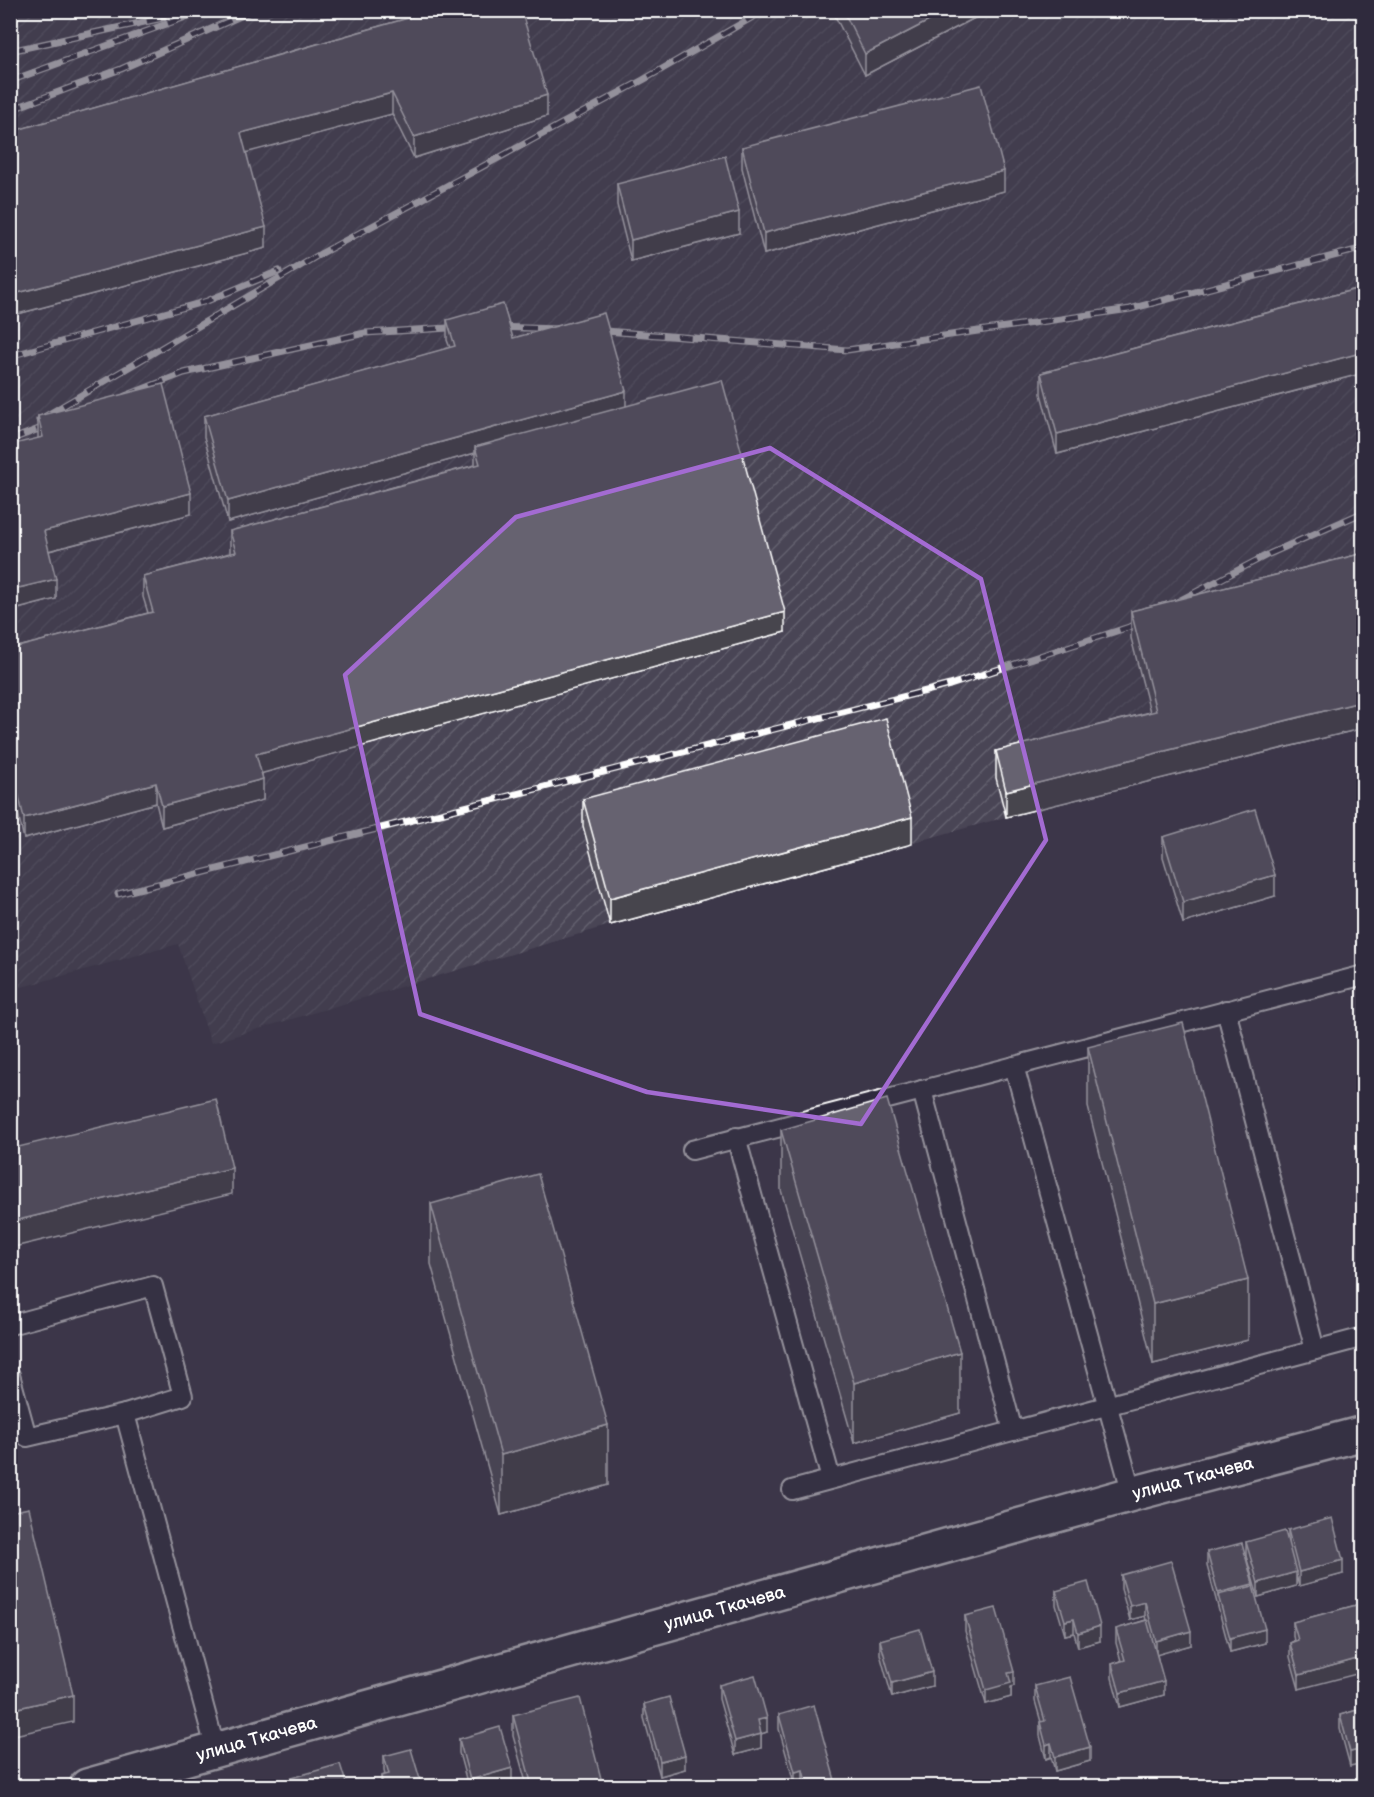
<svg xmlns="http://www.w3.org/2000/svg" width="1374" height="1797" font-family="'Balsamiq Sans',sans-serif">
  <defs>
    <pattern id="industrial-furrows" width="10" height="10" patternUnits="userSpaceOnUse" patternTransform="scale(1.5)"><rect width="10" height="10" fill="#494455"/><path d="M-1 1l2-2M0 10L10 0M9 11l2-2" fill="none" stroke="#64606e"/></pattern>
  </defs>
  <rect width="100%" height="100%" fill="#3c3749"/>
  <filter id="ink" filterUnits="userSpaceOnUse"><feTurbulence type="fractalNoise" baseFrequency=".0167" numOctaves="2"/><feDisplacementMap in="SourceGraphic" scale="12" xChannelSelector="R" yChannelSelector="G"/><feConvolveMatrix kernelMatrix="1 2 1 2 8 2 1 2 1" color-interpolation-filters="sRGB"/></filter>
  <g filter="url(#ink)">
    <path fill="url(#industrial-furrows)" d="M11,11H1363V728L1006,817L610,925L211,1043L178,944L11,990Z"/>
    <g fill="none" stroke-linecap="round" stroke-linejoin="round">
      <defs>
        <g id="lane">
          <path d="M1226,1010L1315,1350"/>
          <path d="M1014,1066L1132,1494"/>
          <path d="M922,1090L1013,1431"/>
          <path d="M736,1137L831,1479"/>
          <path d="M692,1150L1364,975"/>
          <path d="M10,1325L153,1286L183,1396L125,1414L27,1437L10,1375"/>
          <path d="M125,1414L216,1751"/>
          <path d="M792,1490L1364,1337"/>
        </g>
        <g id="secondary">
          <path id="s1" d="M87,1786L1132,1494L1364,1433"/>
        </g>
      </defs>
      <use href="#lane" stroke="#fff" stroke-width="22"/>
      <use href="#secondary" stroke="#fff" stroke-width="38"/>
      <use href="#lane" stroke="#2f2a3d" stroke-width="18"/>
      <use href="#secondary" stroke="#2f2a3d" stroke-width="33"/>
      <defs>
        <g id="rail">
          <path d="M85,13L91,10"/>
          <path d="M10,51L163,18"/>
          <path d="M10,81L205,10"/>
          <path d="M10,110L121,69L254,10"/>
          <path d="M494,327L560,329"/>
          <path d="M593,330L847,350L1130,309L1364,248"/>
          <path d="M10,356L207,301L279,271"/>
          <path d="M125,396L184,373L365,333L465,327"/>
          <path d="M39,420L322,253L643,80L765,10"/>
          <path d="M10,440L52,424"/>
          <path d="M1169,606L1269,554L1364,512"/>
          <path d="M118,894L950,685L1129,627L1145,618"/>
        </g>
      </defs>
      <use href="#rail" stroke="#fff" stroke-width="7"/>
      <use href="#rail" stroke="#2f2a3d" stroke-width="4.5" stroke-dasharray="14" stroke-linecap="butt"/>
    </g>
    <g fill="#585460" stroke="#fff" stroke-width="1.5">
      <path d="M436,10L547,116L414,158L392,114L246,152L266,248L10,316V132Z"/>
      <path d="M835,10H990L865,75L835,16Z"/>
      <path d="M742,147L1004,191L764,254L742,168Z"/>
      <path d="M617,184L739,233L631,261L617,205Z"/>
      <path d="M1364,287V373L1057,454L1041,394V373Z"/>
      <path d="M447,320L513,338L626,406L785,632L262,773L263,800L162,827L156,803L24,839L18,814L10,816V649L148,613L143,597V576L230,553V531L475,465V453L228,522L204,437V416L450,348L447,340Z"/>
      <path d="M38,416L191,514L49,551L56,599L10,611L38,438Z"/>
      <path d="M1364,553V728L1006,817L996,778V751L1150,712L1131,638V611Z"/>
      <path d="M583,799L912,844L610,925L583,826Z"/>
      <path d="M1163,837L1275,896L1183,923L1163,857Z"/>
      <path d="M1088,1047L1248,1340L1153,1364L1088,1107Z"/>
      <path d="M781,1130L960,1413L854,1443L781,1190Z"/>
      <path d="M431,1204L608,1485L501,1515L431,1264Z"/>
      <path d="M1288,1530L1343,1574L1299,1586L1296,1575V1586L1258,1597L1246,1556V1542H1288Z"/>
      <path d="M1207,1552L1253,1588L1265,1643L1230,1652L1207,1566Z"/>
      <path d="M1121,1575L1191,1645L1157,1654L1164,1695L1120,1707L1112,1678V1664L1121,1661L1116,1643V1629L1146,1620L1145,1616L1130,1620L1121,1589Z"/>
      <path d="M1056,1591L1100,1641L1078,1647L1074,1633L1065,1635L1056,1605Z"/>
      <path d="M1360,1604L1299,1689L1290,1657V1643L1294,1641L1293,1636V1622Z"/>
      <path d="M965,1616L1014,1686L1011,1687V1697L986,1704L965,1631Z"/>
      <path d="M880,1640L932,1686L892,1697L880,1654Z"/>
      <path d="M719,1685L767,1732L761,1734V1748L735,1755L719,1699Z"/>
      <path d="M1035,1686L1090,1761L1055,1771L1051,1757L1046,1759L1040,1736V1722H1041L1035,1701Z"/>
      <path d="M644,1704L685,1769L660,1776L644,1718Z"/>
      <path d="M1364,1708L1350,1766L1340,1729V1715Z"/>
      <path d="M513,1715L603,1786H527L513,1736Z"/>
      <path d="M779,1715L836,1786H803V1784L795,1786L779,1729Z"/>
      <path d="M459,1739L512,1782L497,1786H468L459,1753Z"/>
      <path d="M384,1756L422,1786H381V1776L385,1775L384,1771Z"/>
    </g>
    <g fill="#47454e" stroke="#fff" stroke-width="1.5">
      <path d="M950,10H990L865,75V54Z"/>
      <path d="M392,93V114L241,154V133Z"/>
      <path d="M547,95V116L414,158V137Z"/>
      <path d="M1004,171V191L764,254V233Z"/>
      <path d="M739,212V233L631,261V240Z"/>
      <path d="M266,227V248L10,316V295Z"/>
      <path d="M1364,352V373L1057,454V434Z"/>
      <path d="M626,391V411L475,447V453L228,522V501Z"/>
      <path d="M191,493V514L44,552V531Z"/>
      <path d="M56,579V599L10,611V590Z"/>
      <path d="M785,612V632L256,775V754Z"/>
      <path d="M1364,701V728L1006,817V791Z"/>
      <path d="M263,779V800L162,827V806Z"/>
      <path d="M156,783V803L24,839V818Z"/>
      <path d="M18,793V814L10,816V795Z"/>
      <path d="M912,817V844L610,925V898Z"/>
      <path d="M1275,875V896L1183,923V902Z"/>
      <path d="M232,1168V1194L10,1248V1222Z"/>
      <path d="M1248,1280V1340L1153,1364V1304Z"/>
      <path d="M960,1352V1413L854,1443V1383Z"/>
      <path d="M608,1425V1485L501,1515V1455Z"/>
      <path d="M1343,1560V1574L1299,1586V1572Z"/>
      <path d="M1296,1572V1586L1258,1597V1583Z"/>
      <path d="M1253,1584V1598L1218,1597V1593Z"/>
      <path d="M1145,1602V1616L1130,1620V1606Z"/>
      <path d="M1074,1619V1633L1065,1635V1621Z"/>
      <path d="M1100,1626V1641L1078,1647V1633Z"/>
      <path d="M1265,1629V1643L1230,1652V1638Z"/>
      <path d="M1191,1631V1645L1156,1655V1641Z"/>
      <path d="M1364,1657V1672L1299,1689V1675Z"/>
      <path d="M932,1672V1686L892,1697V1683Z"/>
      <path d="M1014,1672V1686L1011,1687V1697L986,1704V1690L1008,1673Z"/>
      <path d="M1164,1681V1695L1120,1707V1693Z"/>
      <path d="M73,1695V1722L10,1736V1710Z"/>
      <path d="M767,1718V1732L758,1735V1720Z"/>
      <path d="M761,1734V1748L735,1755V1741Z"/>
      <path d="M1051,1743V1757L1046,1759V1745Z"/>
      <path d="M1090,1747V1761L1055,1771V1757Z"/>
      <path d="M1364,1749V1763L1350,1766V1752Z"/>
      <path d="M685,1755V1769L660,1776V1761Z"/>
      <path d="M512,1768V1782L497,1786H470V1780Z"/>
      <path d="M803,1770V1784L795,1786V1772Z"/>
    </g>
    <g fill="#666270" stroke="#fff" stroke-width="1.5">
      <path d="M436,10H521L547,95L414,137L392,93L241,133L266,227L10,295V132Z"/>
      <path d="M843,10H950L865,54Z"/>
      <path d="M981,85L1004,171L764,233L742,147Z"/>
      <path d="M725,156L739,212L631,240L617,184Z"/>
      <path d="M1364,287V352L1057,434L1041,373Z"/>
      <path d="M503,304L513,338L604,313L626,391L228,501L204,416L455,346L447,320Z"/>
      <path d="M722,380L785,612L256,754L263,779L162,806L156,783L24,818L18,793L10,795V649L153,612L143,576L236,552L230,531L480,464L475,447Z"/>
      <path d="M163,384L191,493L44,531L56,579L10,590V445L43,437L38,416Z"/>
      <path d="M1364,553V701L1006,791L996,751L1156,711L1131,611Z"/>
      <path d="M886,718L912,817L610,898L583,799Z"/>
      <path d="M1255,809L1275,875L1183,902L1163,837Z"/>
      <path d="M1183,1023L1248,1280L1153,1304L1088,1047Z"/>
      <path d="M216,1099L232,1168L10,1222V1149Z"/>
      <path d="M887,1099L960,1352L854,1383L781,1130Z"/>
      <path d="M538,1174L608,1425L501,1455L431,1204Z"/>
      <path d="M29,1508L73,1695L10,1710V1512Z"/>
      <path d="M1332,1518L1343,1560L1299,1572L1288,1530Z"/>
      <path d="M1285,1531L1296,1572L1258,1583L1246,1542Z"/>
      <path d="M1242,1543L1253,1584L1218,1593L1207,1552Z"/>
      <path d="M1171,1561L1191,1631L1156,1641L1145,1602L1130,1606L1121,1575Z"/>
      <path d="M1088,1582L1100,1626L1078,1633L1074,1619L1065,1621L1056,1591Z"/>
      <path d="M1253,1586L1265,1629L1230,1638L1218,1595Z"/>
      <path d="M1360,1604L1364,1616V1657L1299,1675L1290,1643L1298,1640L1293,1622Z"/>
      <path d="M996,1608L1014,1672L1008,1673L1011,1683L986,1690L965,1616Z"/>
      <path d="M1147,1620L1164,1681L1120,1693L1112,1664L1125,1660L1116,1629Z"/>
      <path d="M920,1629L932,1672L892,1683L880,1640Z"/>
      <path d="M755,1675L767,1718L758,1720L761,1734L735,1741L719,1685Z"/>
      <path d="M1070,1677L1090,1747L1055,1757L1051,1743L1046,1745L1040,1722L1045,1721L1035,1686Z"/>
      <path d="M669,1697L685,1755L660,1761L644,1704Z"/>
      <path d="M580,1698L603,1786H532L513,1715Z"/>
      <path d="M814,1705L836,1784L826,1786H807L803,1770L795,1772L779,1715Z"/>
      <path d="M1364,1708V1749L1350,1752L1340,1715Z"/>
      <path d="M500,1727L512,1768L470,1780L459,1739Z"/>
      <path d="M411,1749L422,1786H383L381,1776L389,1774L384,1756Z"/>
      <path d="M340,1764L347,1786H270V1784Z"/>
    </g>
  </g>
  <path d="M0 0H1374V1797H0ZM770,448L981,579L1046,840L861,1124L647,1092L420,1014L345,675L516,517Z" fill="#3c3749" fill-opacity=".55" fill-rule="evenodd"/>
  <path fill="none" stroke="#a36bd2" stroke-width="4.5" stroke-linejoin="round" d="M770,448L981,579L1046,840L861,1124L647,1092L420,1014L345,675L516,517Z"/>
  <g text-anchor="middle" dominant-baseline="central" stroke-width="6" stroke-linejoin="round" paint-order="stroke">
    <g font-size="18" fill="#fff" stroke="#2f2a3d">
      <text stroke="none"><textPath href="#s1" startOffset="1148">улица Ткачева</textPath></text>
      <text stroke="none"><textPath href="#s1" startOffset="662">улица Ткачева</textPath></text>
      <text stroke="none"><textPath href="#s1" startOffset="176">улица Ткачева</textPath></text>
    </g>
  </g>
  <rect width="1374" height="1797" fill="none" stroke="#2f2a3d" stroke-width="36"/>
  <rect x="18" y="18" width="1338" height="1761" fill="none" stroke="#fff" stroke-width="2" filter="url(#ink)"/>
</svg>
